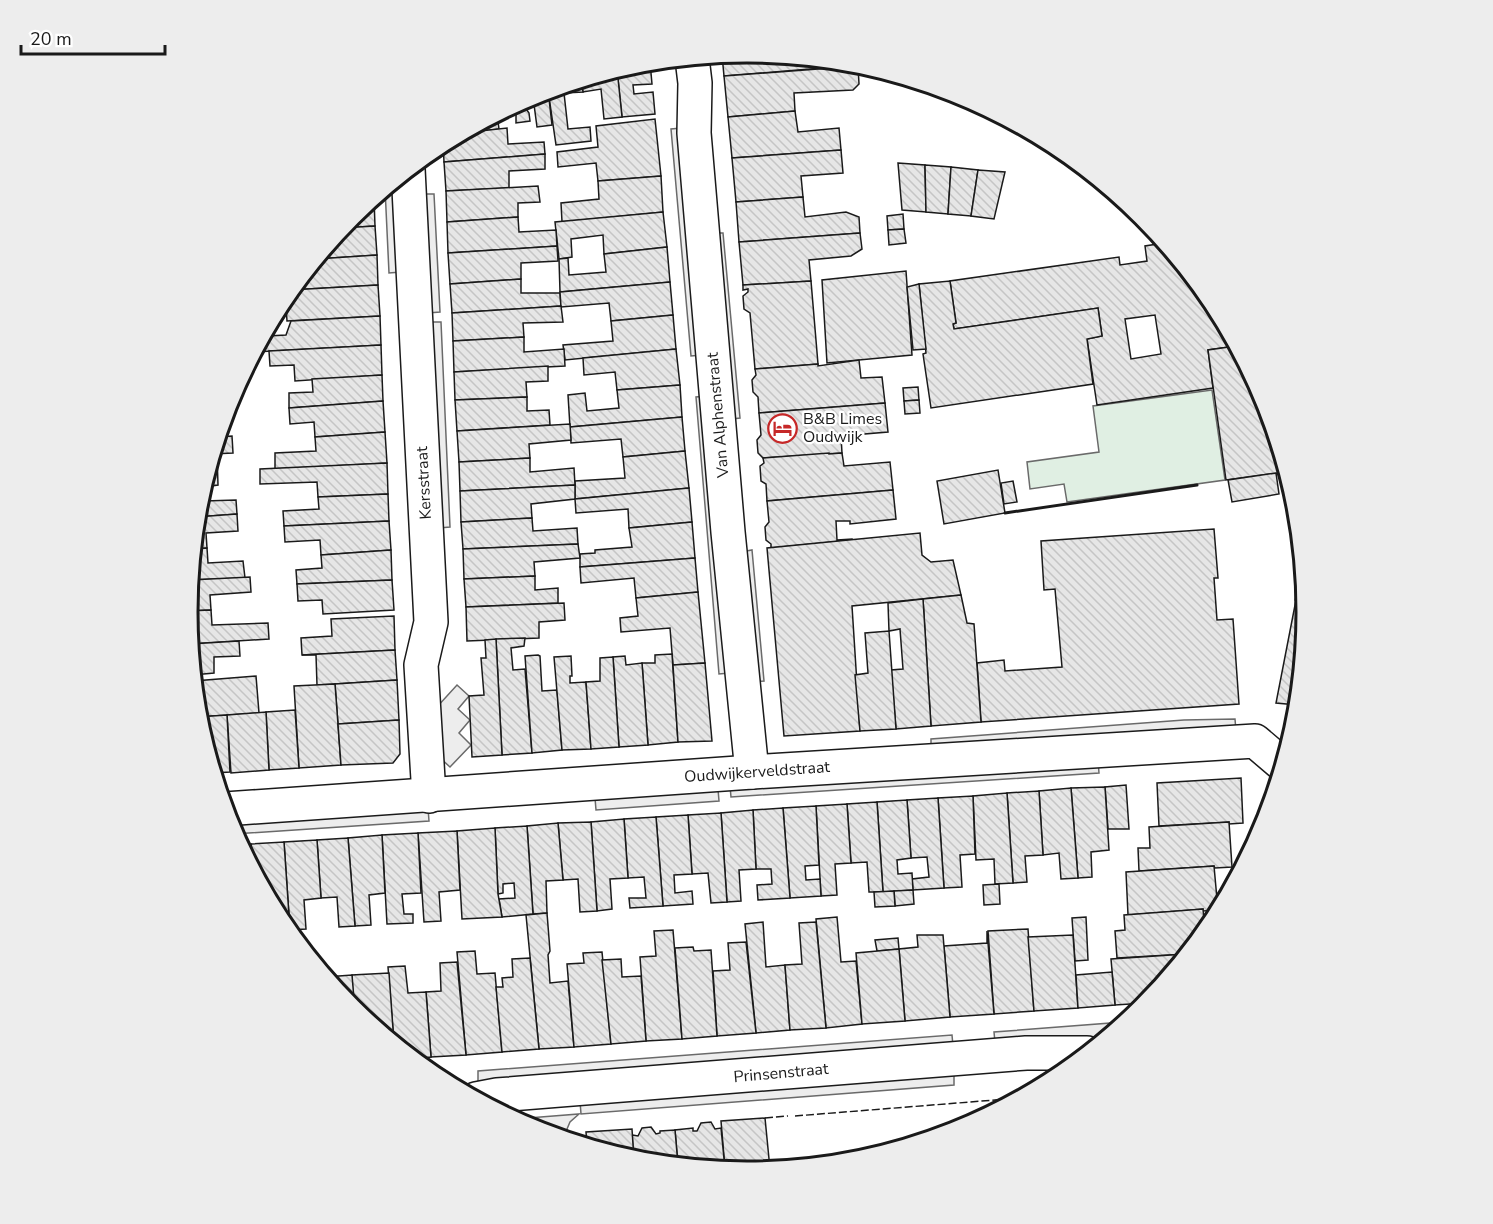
<svg xmlns="http://www.w3.org/2000/svg" width="1493" height="1224" font-family="'Nunito Sans',sans-serif">
  <defs>
    <pattern id="building-back-hatch" width="6" height="6" patternUnits="userSpaceOnUse" patternTransform="scale(1.5)"><rect width="6" height="6" fill="#e6e6e6"/><path d="M-1 5l2 2M0 0l6 6M5-1l2 2" fill="none" stroke="#c5c5c5"/></pattern>
  </defs>
  <rect width="100%" height="100%" fill="#fff"/>
  <path fill="#e0efe3" stroke="#6a6a6a" stroke-width="1.5" d="M1212,390L1225,480L1067,502L1064,484L1030,489L1027,462L1099,452L1093,406Z"/>
  <g fill="#ededed" stroke="#6a6a6a" stroke-width="1.5">
    <path d="M681,128L702,355L691,356L671,129Z"/>
    <path d="M396,179L401,272L389,273L385,188Z"/>
    <path d="M423,194H434L440,312L428,313Z"/>
    <path d="M714,233H723L740,418L732,419Z"/>
    <path d="M429,322H441L450,527L439,528Z"/>
    <path d="M706,396L729,673L719,674L696,397Z"/>
    <path d="M752,550L764,681L753,682L741,552Z"/>
    <path d="M457,685L469,696L458,709L470,720L459,733L471,745L450,767L438,756L436,708Z"/>
    <path d="M1235,719L1236,731L931,749V739L1184,720Z"/>
    <path d="M1098,760L1099,773L731,797L730,786Z"/>
    <path d="M718,789L719,801L596,810L595,798Z"/>
    <path d="M428,808L429,821L234,834L228,822Z"/>
    <path d="M1124,1022L1108,1036L992,1046L995,1043L994,1032Z"/>
    <path d="M952,1035L953,1046L478,1084V1071Z"/>
    <path d="M954,1074V1085L581,1114L580,1101Z"/>
    <path d="M579,1114L570,1122L567,1129L568,1140L532,1129L515,1119Z"/>
  </g>
  <g fill="url(#building-back-hatch)" stroke="#1a1a1a" stroke-width="1.5" fill-rule="evenodd">
    <path d="M746,52L833,61L834,67L724,76L722,55Z"/>
    <path d="M650,62L652,84L633,85L634,94L653,92L655,114L622,117L617,69L638,63Z"/>
    <path d="M858,66L859,84L853,90L794,93L795,111L728,117L724,76Z"/>
    <path d="M617,69L622,117L604,119L601,89L583,92L581,80Z"/>
    <path d="M581,80L583,92L564,93L568,129L590,127L591,141L556,145L548,90Z"/>
    <path d="M548,90L552,125L537,127L533,97L528,98Z"/>
    <path d="M524,106L529,113L530,121L516,123V107Z"/>
    <path d="M795,111L798,132L839,128L841,150L732,158L728,117Z"/>
    <path d="M497,114L499,129L482,131L481,123Z"/>
    <path d="M655,119L661,176L598,181L596,163L558,167L557,152L598,147L596,126Z"/>
    <path d="M481,123L482,131L462,133Z"/>
    <path d="M507,128L508,144L544,142L545,154L444,162L443,143L462,133Z"/>
    <path d="M841,150L843,173L801,176L803,197L736,202L732,158Z"/>
    <path d="M545,154V169L509,171V188L446,191L444,162Z"/>
    <path d="M898,163L925,165L926,212L902,210Z"/>
    <path d="M925,165L951,167L948,214L926,212Z"/>
    <path d="M951,167L978,170L971,216L948,214Z"/>
    <path d="M978,170L1005,172L994,219L971,216Z"/>
    <path d="M661,176L663,212L562,222L561,203L599,199L598,181Z"/>
    <path d="M538,186L540,202L518,203V217L447,222L446,191Z"/>
    <path d="M803,197L805,217L846,212L859,217L860,233L739,242L736,202Z"/>
    <path d="M374,198L375,226L341,228L351,216Z"/>
    <path d="M663,212L667,247L604,254L603,235L571,239L572,257L559,259L555,222Z"/>
    <path d="M903,214L904,229L888,230L887,216Z"/>
    <path d="M518,217L519,232L556,230L557,246L448,253L447,222Z"/>
    <path d="M375,226L377,255L316,259L341,228Z"/>
    <path d="M904,229L906,243L889,245L888,230Z"/>
    <path d="M860,233L862,249L851,256L809,260L811,281L743,285L739,242Z"/>
    <path d="M1164,243L1212,301L1236,346L1208,350L1213,388L1097,405L1087,339L1102,336L1098,308L954,329L953,324L956,323L950,281L1119,257L1120,265L1147,261L1145,246ZM1155,315L1161,354L1131,359L1125,319Z"/>
    <path d="M557,246L558,261L521,263V279L450,284L448,253Z"/>
    <path d="M667,247L670,282L560,292L559,259L568,258L569,275L606,272L604,254Z"/>
    <path d="M377,255L378,285L290,290L304,274H308L307,270L316,259Z"/>
    <path d="M906,271L912,355L827,363L822,280Z"/>
    <path d="M521,279V293H560L561,306L452,313L450,284Z"/>
    <path d="M811,281L818,364L755,369L750,313L744,309L743,296L748,292V289L743,290V285Z"/>
    <path d="M950,281L956,323L953,324L954,329L1098,308L1102,336L1087,339L1093,384L931,408L923,354L926,353L919,284Z"/>
    <path d="M670,282L673,315L611,321L609,303L561,307L560,292Z"/>
    <path d="M919,284L926,349L913,350L907,287Z"/>
    <path d="M378,285L380,316L287,321L286,307H278L290,290Z"/>
    <path d="M561,306L563,322L523,323L524,337L453,341L452,313Z"/>
    <path d="M673,315L676,349L565,360L563,345L613,341L611,321Z"/>
    <path d="M380,316L381,345L254,352L261,340L269,339L268,336L286,335L291,321Z"/>
    <path d="M524,337V352L564,349L565,366L454,372L453,341Z"/>
    <path d="M381,345L382,375L295,381L294,365L270,366L269,351Z"/>
    <path d="M1236,346L1264,398L1286,472L1226,480L1208,350Z"/>
    <path d="M676,349L680,385L617,390L615,372L584,375L583,358Z"/>
    <path d="M859,360L861,378L882,377L885,403L759,413L758,397L753,392L752,380L756,375L755,369L818,364V366Z"/>
    <path d="M548,366V381L526,382L527,397L455,400L454,372Z"/>
    <path d="M382,375L383,401L289,408V393L313,392L312,379Z"/>
    <path d="M680,385L682,417L570,427L568,395L585,393L587,411L619,408L617,390Z"/>
    <path d="M918,387L919,400L904,401L903,388Z"/>
    <path d="M527,397V411L549,410L550,425L457,431L455,400Z"/>
    <path d="M919,400L920,413L905,414L904,401Z"/>
    <path d="M383,401L385,432L315,437L314,422L290,424L289,408Z"/>
    <path d="M885,403L888,432L841,436L842,453L763,458L758,453L757,440L761,435L759,413Z"/>
    <path d="M682,417L685,451L623,457L621,439L571,443L570,427Z"/>
    <path d="M570,424L571,440L529,444L530,458L459,462L457,431Z"/>
    <path d="M385,432L387,463L275,469V453L316,451L315,437Z"/>
    <path d="M232,436L233,453L212,454L218,437Z"/>
    <path d="M685,451L689,488L575,499V481L625,478L623,457Z"/>
    <path d="M829,453V454L842,453L844,466L890,462L893,490L767,501L766,484L761,481L760,466L764,463L763,458Z"/>
    <path d="M212,454H217L218,485L203,487Z"/>
    <path d="M530,458V472L574,468L575,485L460,491L459,462Z"/>
    <path d="M387,463L388,494L318,497L317,482L260,484V469Z"/>
    <path d="M998,470L1005,513L944,524L937,481Z"/>
    <path d="M1276,473L1279,494L1232,502L1228,480Z"/>
    <path d="M1013,481L1017,502L1004,504L1001,483Z"/>
    <path d="M575,485V499L531,504L532,518L461,522L460,491Z"/>
    <path d="M203,487L204,501L236,500L237,514L196,517L198,503Z"/>
    <path d="M689,488L692,522L629,528L628,509L576,513L575,499Z"/>
    <path d="M893,490L896,519L850,524V521H836L837,540L852,539V540L771,548V544L766,540L765,527L769,522L767,501Z"/>
    <path d="M388,494L389,521L284,526L283,511L319,509L318,497Z"/>
    <path d="M237,514L238,531L206,533L207,548L193,549L196,517Z"/>
    <path d="M532,518L533,531L577,528L578,544L463,549L461,522Z"/>
    <path d="M389,521L391,550L321,555L320,540L285,542L284,526Z"/>
    <path d="M692,522L695,558L580,567V554L595,553V550L632,547L629,528Z"/>
    <path d="M1214,529L1218,578H1214L1217,620L1233,619L1239,704L981,722L977,663L1004,660L1005,671L1062,667L1055,589L1044,590L1041,541Z"/>
    <path d="M920,533L922,555L931,562L953,560L961,595L852,606L860,731L784,736L767,548Z"/>
    <path d="M578,544L580,558L534,562L535,576L464,579L463,549Z"/>
    <path d="M207,548L208,563L243,561L245,578L190,580L193,549Z"/>
    <path d="M391,550L392,580L297,584L296,570L322,568L321,555Z"/>
    <path d="M695,558L698,592L636,598L634,578L581,583L580,567Z"/>
    <path d="M535,576V590L558,588V603L466,607L464,579Z"/>
    <path d="M250,577L251,592L210,595L211,610L187,611L190,580Z"/>
    <path d="M392,580L394,610L323,614L322,600L298,601L297,584Z"/>
    <path d="M698,592L705,663L673,665L670,628L621,632L620,618L638,616L636,598Z"/>
    <path d="M961,595L967,623L974,624L981,722L931,726L923,599Z"/>
    <path d="M923,599L931,726L896,729L891,670L903,669L900,629L889,631L888,603Z"/>
    <path d="M1296,600L1305,602L1306,612L1297,705L1276,703Z"/>
    <path d="M564,603L565,620L539,622V638L467,641L466,607Z"/>
    <path d="M211,610L212,625L268,623L269,639L190,644L187,611Z"/>
    <path d="M394,616L395,650L302,655L301,638L332,636L331,619Z"/>
    <path d="M889,631L896,729L860,731L855,675L868,673L865,633Z"/>
    <path d="M525,638L524,646L511,648L513,670L525,669L532,753L502,755L496,639Z"/>
    <path d="M496,639L502,755L472,757L469,696L484,695L481,658H486L485,640Z"/>
    <path d="M239,641L240,656L214,657V673L193,675L190,644Z"/>
    <path d="M395,650L397,680L335,684L317,685L316,655H302Z"/>
    <path d="M672,654L678,742L648,745L642,663H655V655Z"/>
    <path d="M538,655L540,656L542,691L557,690L562,750L532,753L525,656Z"/>
    <path d="M571,656L572,676H570V683L586,682L591,749L562,750L554,657Z"/>
    <path d="M625,656L626,665L642,663L648,745L619,747L613,657Z"/>
    <path d="M613,657L619,747L591,749L586,682L600,681V658Z"/>
    <path d="M705,663L712,741L678,742L673,665Z"/>
    <path d="M256,676L259,713L197,717L194,681Z"/>
    <path d="M397,680L399,720L338,724L335,684Z"/>
    <path d="M335,684L341,765L299,768L294,686Z"/>
    <path d="M295,710L299,768L269,770L266,712Z"/>
    <path d="M266,712L269,770L231,773L227,715Z"/>
    <path d="M227,715L230,772L214,773L197,717Z"/>
    <path d="M399,720L400,754L393,763L341,765L338,724Z"/>
    <path d="M1241,778L1243,823L1229,824V822L1159,826L1157,783Z"/>
    <path d="M1126,785L1129,829H1108L1105,787Z"/>
    <path d="M1105,787L1109,850L1091,852L1092,877L1078,878L1071,788Z"/>
    <path d="M1071,788L1078,878L1061,879L1059,853L1043,855L1039,791Z"/>
    <path d="M1039,791L1043,855L1025,856L1027,882L1013,883L1007,793Z"/>
    <path d="M1007,793L1013,883L995,884L994,859L976,860L973,796Z"/>
    <path d="M973,796L975,854L960,855L962,887L944,888L938,798Z"/>
    <path d="M938,798L944,888L913,890L912,879L929,877L927,857L911,858L907,800Z"/>
    <path d="M907,800L911,858L897,860L898,874L912,873L913,890L883,892L877,802Z"/>
    <path d="M877,802L883,892H869L867,862L851,863L847,804Z"/>
    <path d="M847,804L851,863L835,864L837,895L821,896L816,806Z"/>
    <path d="M816,806L819,865L805,866L806,880L820,879L821,896L790,898L783,808Z"/>
    <path d="M783,808L790,898L758,900L757,885L772,884L771,869H756L753,810Z"/>
    <path d="M753,810L756,869L739,870L741,901L727,902L721,813Z"/>
    <path d="M721,813L727,902L711,903L708,873L692,874L688,815Z"/>
    <path d="M688,815L692,874L674,875L675,893L692,891L693,904L663,906L656,817Z"/>
    <path d="M656,817L663,906L630,908L629,898H646L644,877L628,878L624,819Z"/>
    <path d="M624,819L628,878L610,879L612,909L597,911L591,822Z"/>
    <path d="M591,822L597,911L580,912L578,879L563,880L558,823Z"/>
    <path d="M1229,822L1232,867L1215,868L1214,866L1139,871L1138,848H1150L1149,827Z"/>
    <path d="M558,823L563,880L546,881L547,913L533,914L527,826Z"/>
    <path d="M527,826L533,914L502,917L499,899L515,898L514,883L503,884V893L498,894L495,828Z"/>
    <path d="M495,828L498,894L502,917L462,919L457,831Z"/>
    <path d="M457,831L460,890L439,892L441,921L424,922L418,833Z"/>
    <path d="M418,833L421,893L402,894L404,914H413V923L387,924L382,835Z"/>
    <path d="M382,835L385,893L369,895L371,925L355,926L348,838Z"/>
    <path d="M348,838L355,926L339,927L337,897L321,898L317,840Z"/>
    <path d="M317,840L321,898L304,900L306,929L290,930L284,842Z"/>
    <path d="M284,842L290,930H287L281,923L272,906V901L270,902L253,870L251,844Z"/>
    <path d="M251,844L253,870L240,845Z"/>
    <path d="M1214,866L1218,910L1203,911V909L1128,915L1126,872Z"/>
    <path d="M999,884L1000,904L984,905L983,885Z"/>
    <path d="M913,890L914,904L895,906L894,891Z"/>
    <path d="M894,891L895,906L875,907L874,892Z"/>
    <path d="M1203,909L1205,931L1186,954L1117,958L1115,931L1125,930L1124,915Z"/>
    <path d="M547,913L550,951L548,955L550,983L568,981L574,1047L539,1049L526,915Z"/>
    <path d="M837,917L841,962L856,961L862,1024L826,1028L816,919Z"/>
    <path d="M1086,917L1088,960L1075,961L1072,918Z"/>
    <path d="M763,922L766,967L785,965L790,1030L756,1033L745,924Z"/>
    <path d="M816,922L826,1028L790,1030L785,965L802,964L799,923Z"/>
    <path d="M1028,929L1034,1011L994,1014L988,931Z"/>
    <path d="M673,930L682,1039L646,1041L640,957L656,956L654,931Z"/>
    <path d="M987,931L994,1014L950,1017L944,946L987,943Z"/>
    <path d="M917,935H943L950,1017L905,1021L899,949L918,947Z"/>
    <path d="M1073,935L1078,1008L1034,1011L1028,937Z"/>
    <path d="M898,938L899,949L877,951L875,940Z"/>
    <path d="M746,942L756,1033L717,1036L713,971L730,970L728,943Z"/>
    <path d="M693,947L694,951L711,950L717,1036L682,1039L675,948Z"/>
    <path d="M899,949L905,1021L862,1024L856,953Z"/>
    <path d="M475,951L477,974L495,973L502,1052L466,1055L457,952Z"/>
    <path d="M602,952L611,1044L574,1047L567,964L584,963L583,953Z"/>
    <path d="M1186,954L1146,1003L1115,1005L1111,959Z"/>
    <path d="M530,958L539,1049L502,1052L496,987H503L502,978L513,977L512,959Z"/>
    <path d="M621,959L622,977L641,976L646,1041L611,1044L602,960Z"/>
    <path d="M457,962L466,1055L431,1057L426,992L441,991L440,963Z"/>
    <path d="M405,966L408,993L426,992L431,1057L413,1059L394,1043L388,967Z"/>
    <path d="M1112,972L1115,1005L1078,1008L1076,975Z"/>
    <path d="M389,973L394,1043L355,1011L353,1000L352,975Z"/>
    <path d="M352,975L355,1011L326,977Z"/>
    <path d="M765,1118L770,1169L746,1171L725,1169L721,1121Z"/>
    <path d="M711,1122L715,1129L721,1128L725,1169L678,1165L675,1130L693,1128V1131H697L701,1123Z"/>
    <path d="M651,1127L656,1134L660,1133V1131L675,1130L678,1165L634,1160L632,1135L638,1136L642,1128Z"/>
    <path d="M632,1129L634,1160L587,1145L586,1132Z"/>
  </g>
  <g fill="none" stroke-linecap="round" stroke-linejoin="round">
    <defs>
      <g id="street">
        <path d="M692,58L695,83L694,133L728,532L752,772"/>
        <path d="M408,169L431,622L421,665L429,796"/>
        <path d="M225,809L752,772L1255,741L1282,764"/>
        <path d="M476,1099L497,1095L1026,1053H1087"/>
      </g>
    </defs>
    <use href="#street" stroke="#1a1a1a" stroke-width="36"/>
    <use href="#street" stroke="#fff" stroke-width="33"/>
    <g stroke="#1a1a1a" stroke-width="1.5" stroke-dasharray="8 3" stroke-linecap="butt">
      <path d="M795,1116L1008,1099L1010,1102"/>
      <path d="M765,1118L788,1116"/>
    </g>
    <g stroke="#1a1a1a" stroke-width="3">
      <path d="M1005,513L1197,485"/>
      <path d="M1296,600L1302,569"/>
    </g>
  </g>
  <defs>
    <symbol id="hotel-ring" viewBox="-11 -11 22 22"><circle r="9.5" fill="#fff" stroke="#c62828" stroke-width="1.5"/><path d="M-6-4.5h1.5V1H6V5H4.5V3h-9V5H-6ZM-4 0a1.8 1.8 0 1 1 3.6 0ZM.5 0V-2.5h3Q6-2.5 6 0Z" fill="#c62828"/></symbol>
  </defs>
  <g fill-rule="evenodd">
    <use href="#hotel-ring" x="766" y="412" width="33" height="33"/>
  </g>
  <g text-anchor="middle" dominant-baseline="central" stroke-width="4.5" stroke-linejoin="round" paint-order="stroke">
    <g font-size="16" fill="#1a1a1a" stroke="#fff">
      <text transform="translate(718 415) rotate(-95)">Van Alphenstraat</text>
      <text transform="translate(424 483) rotate(-93)">Kersstraat</text>
      <text transform="translate(757 772) rotate(-4)">Oudwijkerveldstraat</text>
      <text transform="translate(781 1073) rotate(-5)">Prinsenstraat</text>
    </g>
    <g font-size="16" fill="#1a1a1a" stroke="#fff" text-anchor="start">
      <text x="803" y="419">B&amp;B Limes<tspan x="803" dy="18">Oudwijk</tspan></text>
    </g>
  </g>
  <path d="M0 0H1493V1224H0ZM198 612a549 549 0 1 1 1098 0a549 549 0 1 1-1098 0Z" fill="#ededed" fill-rule="evenodd"/>
  <path fill="none" stroke="#1a1a1a" stroke-width="3" d="M198 612a549 549 0 1 1 1098 0a549 549 0 1 1-1098 0Z"/>
  <path d="M21 45v9h144v-9" fill="none" stroke="#1a1a1a" stroke-width="3"/>
  <text x="30" y="45" font-size="18" fill="#1a1a1a" stroke="#ffffff" stroke-width="4.5" paint-order="stroke">20 m</text>
</svg>
